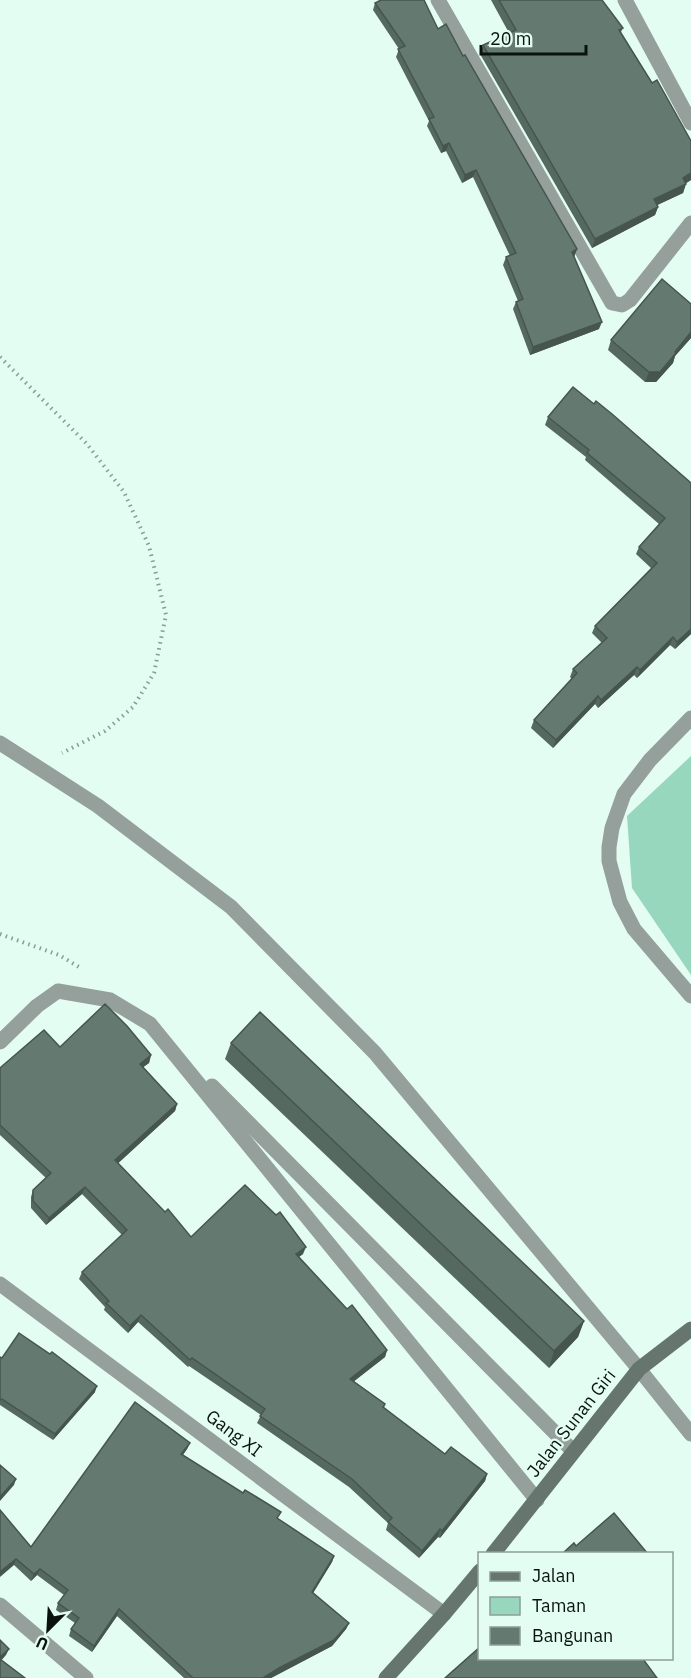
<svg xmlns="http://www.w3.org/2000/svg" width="691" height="1678" font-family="'IBM Plex Sans',sans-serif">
  <rect width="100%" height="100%" fill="#e4fdf2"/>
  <path fill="#96d7bd" d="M691,756V975L632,888L627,816Z"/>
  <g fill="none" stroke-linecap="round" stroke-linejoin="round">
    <g stroke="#8a9c94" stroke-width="4" stroke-dasharray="1.5 4.5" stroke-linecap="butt">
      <path d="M0,357L87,444L124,492L149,546L166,615L154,673L133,707L105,731L62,753"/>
      <path d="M0,934L59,955L79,967"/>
    </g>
    <path stroke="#959f9b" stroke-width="15" d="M0,743L98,806L231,907L375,1053L639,1369L691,1434"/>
    <g stroke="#959f9b" stroke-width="15">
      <path d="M438,0L612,303L622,305L630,300L691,223"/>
      <path d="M625,0L691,123"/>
      <path d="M691,718L650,760L624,794L612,828L609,847V861L620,902L634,929L691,996"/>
      <path d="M0,1042L37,1006L58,991L110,1000L150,1024L537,1500"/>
      <path d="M212,1086L573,1451"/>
      <path d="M0,1284L444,1614"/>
      <path d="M0,1605L86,1678"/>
    </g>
    <g stroke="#66766f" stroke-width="15">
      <path d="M493,1554L639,1369L691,1329"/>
      <path d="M386,1678L444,1614L480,1571"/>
    </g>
  </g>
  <g fill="#566961">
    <path d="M491,0H602L623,28L621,32L652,83L691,141V180L686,183L683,193L657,205L658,207L655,215L592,248L480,54L483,45L509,33Z"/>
    <path d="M375,3L438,29L463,56L577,249L574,257L599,329L530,355L513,309L516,302L518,301L503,265L506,257L510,256L473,177L462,183L446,151L441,153L427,126L429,121L396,57L399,49L373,10Z"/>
    <path d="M691,304V338L675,356L673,363L656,382H645L608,350L611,340Z"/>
    <path d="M548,417L691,483V634L675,649L670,645L637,678L634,675L598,708L595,704L553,748L531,728L534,720L572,679L570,677L573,669L602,643L592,633L595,626L651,568L636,554L639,547L659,524L585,460L586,457L545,425Z"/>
    <path d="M231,1043L584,1321L578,1337L549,1368L225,1059Z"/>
    <path d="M60,1047L151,1055L149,1063L143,1067L177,1104L175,1111L118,1163L165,1212L191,1237L303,1254L299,1257L347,1309L387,1350L385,1357L354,1381L385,1404L384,1408L445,1454L487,1474L485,1481L440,1538L438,1537L419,1558L386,1530L388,1523L349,1487L257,1423L261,1415L189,1366L188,1367L138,1322L128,1333L104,1310L105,1307L79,1279L82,1272L122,1235L82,1194L46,1225L31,1208V1197L33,1190L46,1178L0,1135V1068Z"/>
    <path d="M0,1357L95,1392L53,1440L0,1405Z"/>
    <path d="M190,1443L187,1449L183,1455L334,1556L332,1562L313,1593L349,1623L346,1629L332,1646L271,1678H184L117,1616L92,1652L69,1636L71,1629L75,1623L56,1610L58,1603L64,1595L37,1575L31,1581L14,1565L0,1510L31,1547Z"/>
  </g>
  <g fill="#46554f">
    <path d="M449,143L446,151L441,153L443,146Z"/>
    <path d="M476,170L473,177L462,183L465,175Z"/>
    <path d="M691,173V180L680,187L683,178Z"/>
    <path d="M686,184L683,193L651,208L654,199Z"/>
    <path d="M658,207L655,215L592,248L595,239Z"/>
    <path d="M577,249L574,257L569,260L572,252Z"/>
    <path d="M602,322L599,329L530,355L533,347Z"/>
    <path d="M691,332V338L675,356L673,363L656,382H645L649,372L675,352Z"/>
    <path d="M691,629V634L675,649L677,642Z"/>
    <path d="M673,637L670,645L637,678L640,670Z"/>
    <path d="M637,667L634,675L598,708L601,700Z"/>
    <path d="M598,696L595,704L553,748L556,740Z"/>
    <path d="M151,1055L149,1063L138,1071L140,1064Z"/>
    <path d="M177,1104L175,1111L113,1168L115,1160Z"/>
    <path d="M85,1187L82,1194L46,1225L49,1218Z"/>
    <path d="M306,1247L303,1254L293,1261L296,1254Z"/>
    <path d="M141,1315L138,1322L128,1333L130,1326Z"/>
    <path d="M584,1321L578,1337L549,1368L554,1351Z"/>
    <path d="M387,1350L385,1357L348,1386L350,1379Z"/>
    <path d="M97,1386L95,1392L53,1440L55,1434Z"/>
    <path d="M190,1443L187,1449L179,1460L181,1454Z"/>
    <path d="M487,1474L485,1481L440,1538L442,1531Z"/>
    <path d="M16,1479L14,1485L0,1501V1497Z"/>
    <path d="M440,1529L438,1537L419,1558L422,1551Z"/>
    <path d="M334,1556L332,1562L310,1598L312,1592Z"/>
    <path d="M16,1559L14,1565L0,1577V1572Z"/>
    <path d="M40,1569L37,1575L31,1581L34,1574Z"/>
    <path d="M119,1609L117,1616L92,1652L94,1646Z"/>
    <path d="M349,1623L346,1629L332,1646L271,1678H263Z"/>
    <path d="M9,1649L6,1655L0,1662V1657Z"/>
  </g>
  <g fill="#647a71" stroke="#46554f" stroke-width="1.5">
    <path d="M381,0H424L438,29L446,24L463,56L465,55L577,249L572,252L602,322L533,347L516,302L523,299L506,257L516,253L476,170L465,175L449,143L443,146L429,119L434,117L398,49L405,46L375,3Z"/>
    <path d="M499,0H602L623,28L619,30L652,83L657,80L691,141V173L683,178L686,184L654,199L658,207L595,239L483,45L516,30Z"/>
    <path d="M662,279L691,304V332L675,352L676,353L660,372H649L611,340Z"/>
    <path d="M573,387L594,404L596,401L612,414L691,483V629L677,642L673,637L640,670L637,667L601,700L598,696L556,740L534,720L577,673L573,669L607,638L595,626L657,563L639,547L665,518L587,453L589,450L548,417Z"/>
    <path d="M105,1004L127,1026L151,1055L140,1064L177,1104L115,1160L165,1212L168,1209L191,1237L245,1185L276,1215L280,1212L306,1247L296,1254L347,1309L352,1305L387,1350L350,1379L385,1404L383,1407L445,1454L451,1447L487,1474L442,1531L440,1529L422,1551L388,1522L392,1518L352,1479L260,1416L265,1409L192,1358L190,1360L141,1315L130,1326L106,1303L109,1301L82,1272L127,1230L85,1187L49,1218L33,1201V1190L51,1173L0,1125V1068L44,1030L60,1047Z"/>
    <path d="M260,1012L584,1321L554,1351L231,1043Z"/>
    <path d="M19,1333L50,1354L52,1352L97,1386L55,1434L2,1399L0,1400V1357L2,1358Z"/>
    <path d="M135,1402L190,1443L181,1454L243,1493L245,1490L281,1512L277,1518L334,1556L312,1592L349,1623L334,1640L279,1668L263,1678H193L119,1609L94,1646L71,1629L79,1618L58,1603L68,1590L40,1569L34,1574L16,1559L0,1572V1510L31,1547Z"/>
    <path d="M0,1465L16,1479L0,1497Z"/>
    <path d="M614,1513L648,1554H562L574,1543L576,1546Z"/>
    <path d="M0,1640L9,1649L0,1657Z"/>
    <path d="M480,1647V1659H643L657,1678H445Z"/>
    <path d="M0,1659L25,1678H0Z"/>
  </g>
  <g text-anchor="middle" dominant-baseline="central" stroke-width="4.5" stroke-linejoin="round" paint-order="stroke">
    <g font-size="18" fill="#0a130f" stroke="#e4fdf2">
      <text transform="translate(571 1423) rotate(-52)">Jalan Sunan Giri</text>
      <text transform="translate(234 1433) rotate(37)">Gang XI</text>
    </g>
  </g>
  <rect x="478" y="1552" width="195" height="108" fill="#e4fdf2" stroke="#8d9f97" stroke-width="1.5"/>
  <rect x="490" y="1572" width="30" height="9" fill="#66766f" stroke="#8d9f97" stroke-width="1.5"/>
  <text x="532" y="1582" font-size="18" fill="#0a130f">Jalan</text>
  <rect x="490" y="1597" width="30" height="18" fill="#96d7bd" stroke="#8d9f97" stroke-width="1.5"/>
  <text x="532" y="1612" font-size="18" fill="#0a130f">Taman</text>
  <rect x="490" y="1627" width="30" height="18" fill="#647a71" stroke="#8d9f97" stroke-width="1.5"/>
  <text x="532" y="1642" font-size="18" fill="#0a130f">Bangunan</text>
  <g transform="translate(48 1630) rotate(204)" stroke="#e4fdf2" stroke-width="4.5" paint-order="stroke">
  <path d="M0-4.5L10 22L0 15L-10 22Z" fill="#0a130f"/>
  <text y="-9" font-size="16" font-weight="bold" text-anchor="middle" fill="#0a130f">U</text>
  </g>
  <path d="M481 45v9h105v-9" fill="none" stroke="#0a130f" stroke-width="3"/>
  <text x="490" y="45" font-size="18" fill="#0a130f" stroke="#e4fdf2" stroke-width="4.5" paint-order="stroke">20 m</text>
</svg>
